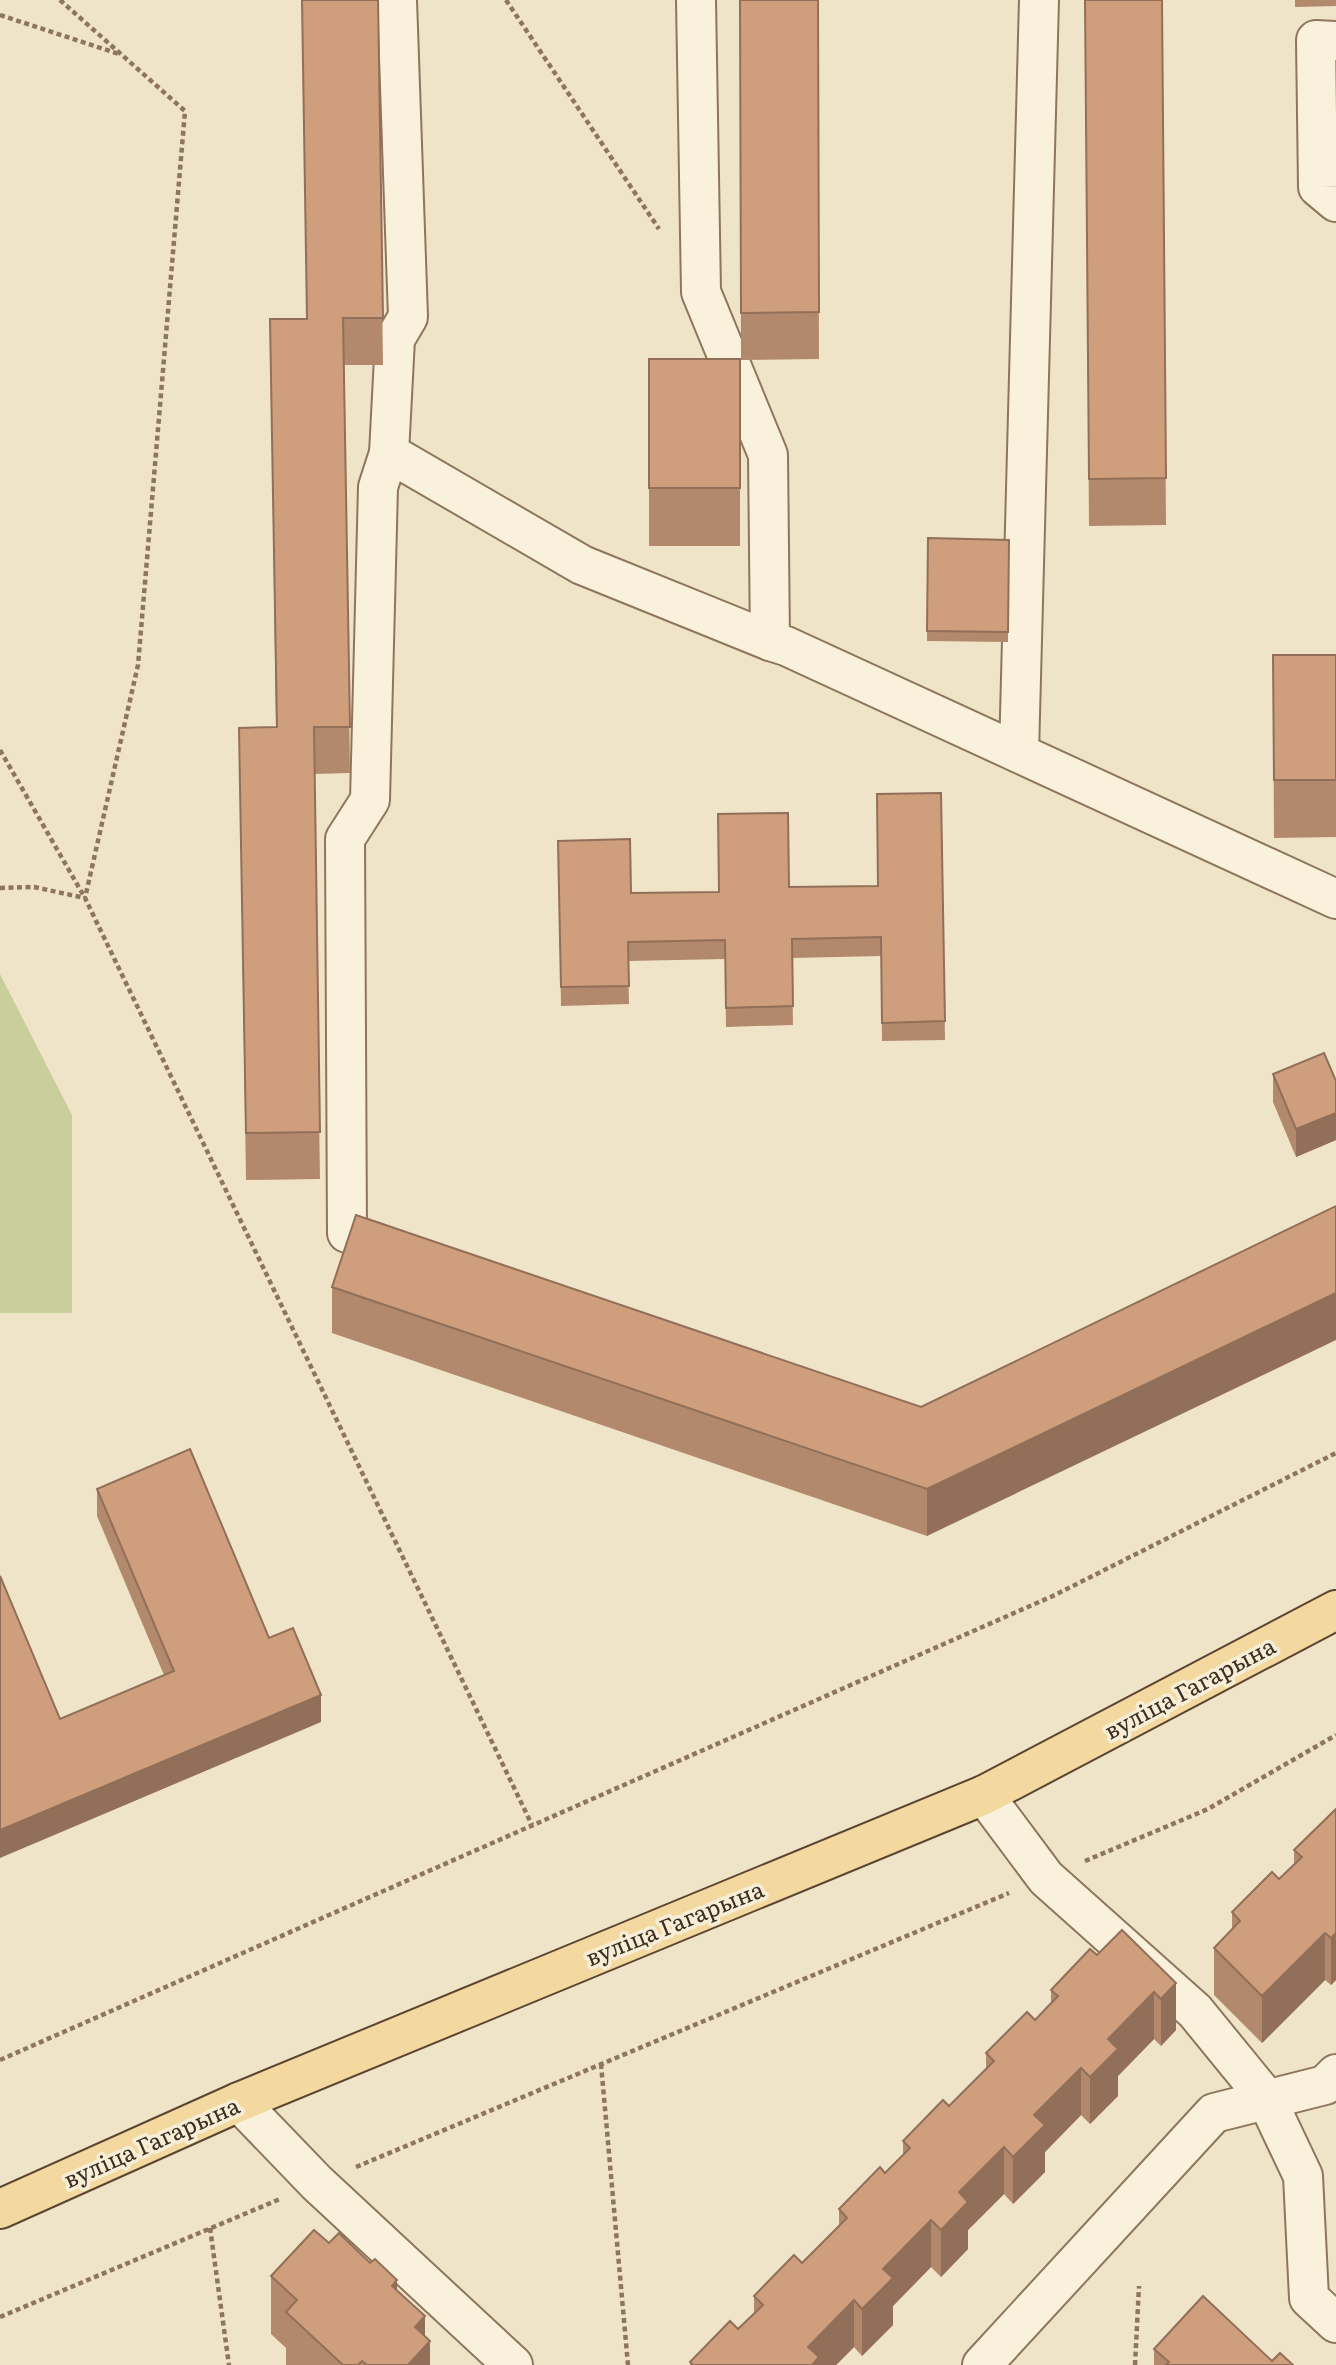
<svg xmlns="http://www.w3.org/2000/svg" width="1336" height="2365" font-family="Literata,serif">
  <rect width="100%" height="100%" fill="#f0e4c8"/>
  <path fill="#c9cf9b" d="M0,974L72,1115V1313H0Z"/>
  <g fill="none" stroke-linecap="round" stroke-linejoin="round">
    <defs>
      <g id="minor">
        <path d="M397,0L408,317L395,339L389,453L582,565L770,641"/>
        <path d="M696,0L701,292L768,455L770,641L786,646L1336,899"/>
        <path d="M1336,41L1316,40L1318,187L1336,202"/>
        <path d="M389,453L378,487L370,800L345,839L347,1233L399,1251"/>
        <path d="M1019,753L1039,0"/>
        <path d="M984,1795L1046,1878L1195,2011L1266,2098L1303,2176L1309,2298L1336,2323"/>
        <path d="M239,2102L317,2183L513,2365"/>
        <path d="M982,2365L1214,2113L1325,2085L1336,2074"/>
      </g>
      <path id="major" d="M0,2209L239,2102L984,1795L1336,1610"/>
    </defs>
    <use href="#minor" stroke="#8d765c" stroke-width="42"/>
    <use href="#major" stroke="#5b4430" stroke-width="42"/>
    <g stroke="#8d765c" stroke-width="4.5" stroke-dasharray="5 3.5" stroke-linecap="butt">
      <path d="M60,0L185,111L138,665L85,898"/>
      <path d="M506,0L659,229"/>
      <path d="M0,15L119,54"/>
      <path d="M0,750L85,898"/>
      <path d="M0,888L34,887L85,898L532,1825"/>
      <path d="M1085,1861L1208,1809L1336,1735"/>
      <path d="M0,2060L1055,1595L1336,1453"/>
      <path d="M601,2064L628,2365"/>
      <path d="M356,2167L1009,1893"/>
      <path d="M210,2228L229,2365"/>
      <path d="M0,2317L280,2199"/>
      <path d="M1135,2365L1139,2286"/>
    </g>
    <use href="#minor" stroke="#faf1dc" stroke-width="38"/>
    <use href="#major" stroke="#f3d9a0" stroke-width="38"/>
  </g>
  <g fill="#b2896c">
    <path d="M302,0H378L383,365H344L350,773L314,774L320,1179L246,1180L239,728L276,727L270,319H307Z"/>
    <path d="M740,0H818L819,359L741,360Z"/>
    <path d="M1085,0H1162L1166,525L1089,526Z"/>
    <path d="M1295,0H1336V6L1295,7Z"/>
    <rect x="649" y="359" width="91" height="187"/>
    <path d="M928,538L1009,540L1008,642L927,641Z"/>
    <path d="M1273,655H1336V837L1274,838Z"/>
    <path d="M941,793L945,1040L882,1041L881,956L792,958L793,1025L726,1027L725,959L628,961L629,1004L561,1006L558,841L631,893L719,892L789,887L878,886Z"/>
    <path d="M1273,1074L1336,1081V1140L1296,1157L1273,1102Z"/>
    <path d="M1336,1206L927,1536L332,1333V1287L921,1407Z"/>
    <path d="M97,1489L269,1638L321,1722L60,1719L164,1675L97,1516Z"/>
    <path d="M1336,1809V1980L1331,1985L1325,1980L1262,2043L1214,1995V1948L1232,1930V1912L1279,1879L1294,1865V1850Z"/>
    <path d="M1097,1955L1176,1983V2030L1161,2046L1154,2039L1118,2076V2096L1090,2124L1081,2115L1045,2152V2172L1013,2204L1004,2194L968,2230V2249L941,2277L931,2267L893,2306V2325L862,2356L854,2347L836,2365H690V2362L738,2329L754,2314V2296L802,2263L839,2227V2209L885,2173L903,2155V2141L949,2106L986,2069V2053L1035,2020L1051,2004V1990Z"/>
    <path d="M329,2243L397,2290L425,2337L430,2365H286V2348L271,2334V2276Z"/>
    <path d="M1154,2349L1272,2361L1293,2365H1154Z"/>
  </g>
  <g fill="#916f58">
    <path d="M1336,1113V1140L1296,1157V1129Z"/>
    <path d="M1336,1293V1340L927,1536V1489Z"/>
    <path d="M321,1695V1722L0,1858V1830Z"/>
    <path d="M1325,1933V1980L1262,2043V1996Z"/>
    <path d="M1336,1933V1980L1331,1985V1938Z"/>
    <path d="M1176,1983V2030L1161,2046V1999Z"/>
    <path d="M1154,1992V2039L1118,2076V2096L1090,2124V2077L1108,2039Z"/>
    <path d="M1081,2068V2115L1045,2152V2172L1013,2204V2157L1034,2115Z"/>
    <path d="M1004,2147V2194L968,2230V2249L941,2277V2230L959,2192Z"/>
    <path d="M931,2220V2267L893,2306V2325L862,2356V2309L883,2269Z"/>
    <path d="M397,2280V2338L392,2286Z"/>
    <path d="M854,2300V2347L836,2365H808V2347Z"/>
    <path d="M425,2316V2347L430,2341V2365H408L415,2327Z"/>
  </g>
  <g fill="#cf9f7d" stroke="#916f58" stroke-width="2">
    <path d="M302,0H378L383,318H343L350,727H314L320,1132L246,1133L239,728L277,727L270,319H307Z"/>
    <path d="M740,0H818L819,312L741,313Z"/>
    <path d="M1085,0H1162L1166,478L1089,479Z"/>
    <rect x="649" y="359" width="91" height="129"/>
    <path d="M928,538L1009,540L1008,632L927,631Z"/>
    <path d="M1273,655H1336V780H1274Z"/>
    <path d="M941,793L945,1021L882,1023L881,937L792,939L793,1006L726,1008L725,940L628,942L629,986L561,987L558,841L630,839L631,893L719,892L718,814L788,813L789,887L878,886L877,794Z"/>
    <path d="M1324,1053L1336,1081V1113L1296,1129L1273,1074Z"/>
    <path d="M1336,1206V1293L927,1489L332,1287L356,1215L921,1407Z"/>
    <path d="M190,1449L269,1638L293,1628L321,1695L0,1830V1576L60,1719L174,1671L97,1489Z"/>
    <path d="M1336,1809V1933L1331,1938L1325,1933L1262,1996L1214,1948L1240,1921L1232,1912L1272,1872L1279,1879L1302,1857L1294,1850Z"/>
    <path d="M1122,1930L1176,1983L1161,1999L1154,1992L1108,2039L1118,2049L1090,2077L1081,2068L1034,2115L1045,2125L1013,2157L1004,2147L959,2192L968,2202L941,2230L931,2220L883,2269L893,2278L862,2309L854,2300L808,2347L819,2357L812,2365H693L690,2362L730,2321L738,2329L763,2305L754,2296L794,2255L802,2263L847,2218L839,2209L880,2167L885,2173L910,2148L903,2141L943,2100L949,2106L994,2061L986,2053L1027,2012L1035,2020L1058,1996L1051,1990L1090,1949L1097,1955Z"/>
    <path d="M314,2230L329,2243L339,2233L370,2263L375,2259L397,2280L392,2286L425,2316L415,2327L430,2341L408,2365H367L362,2361L358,2365H343L286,2312L297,2300L271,2276Z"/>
    <path d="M1203,2296L1272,2361L1280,2353L1293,2365H1166L1169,2362L1154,2349Z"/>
  </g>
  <g text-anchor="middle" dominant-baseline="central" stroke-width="7" stroke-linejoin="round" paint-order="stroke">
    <g font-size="23" fill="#3d2e20" stroke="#f7eed8">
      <text transform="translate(1189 1687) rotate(-28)">вуліца Гагарына</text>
      <text transform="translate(674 1922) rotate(-22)">вуліца Гагарына</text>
      <text transform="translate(151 2141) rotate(-24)">вуліца Гагарына</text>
    </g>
  </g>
</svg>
